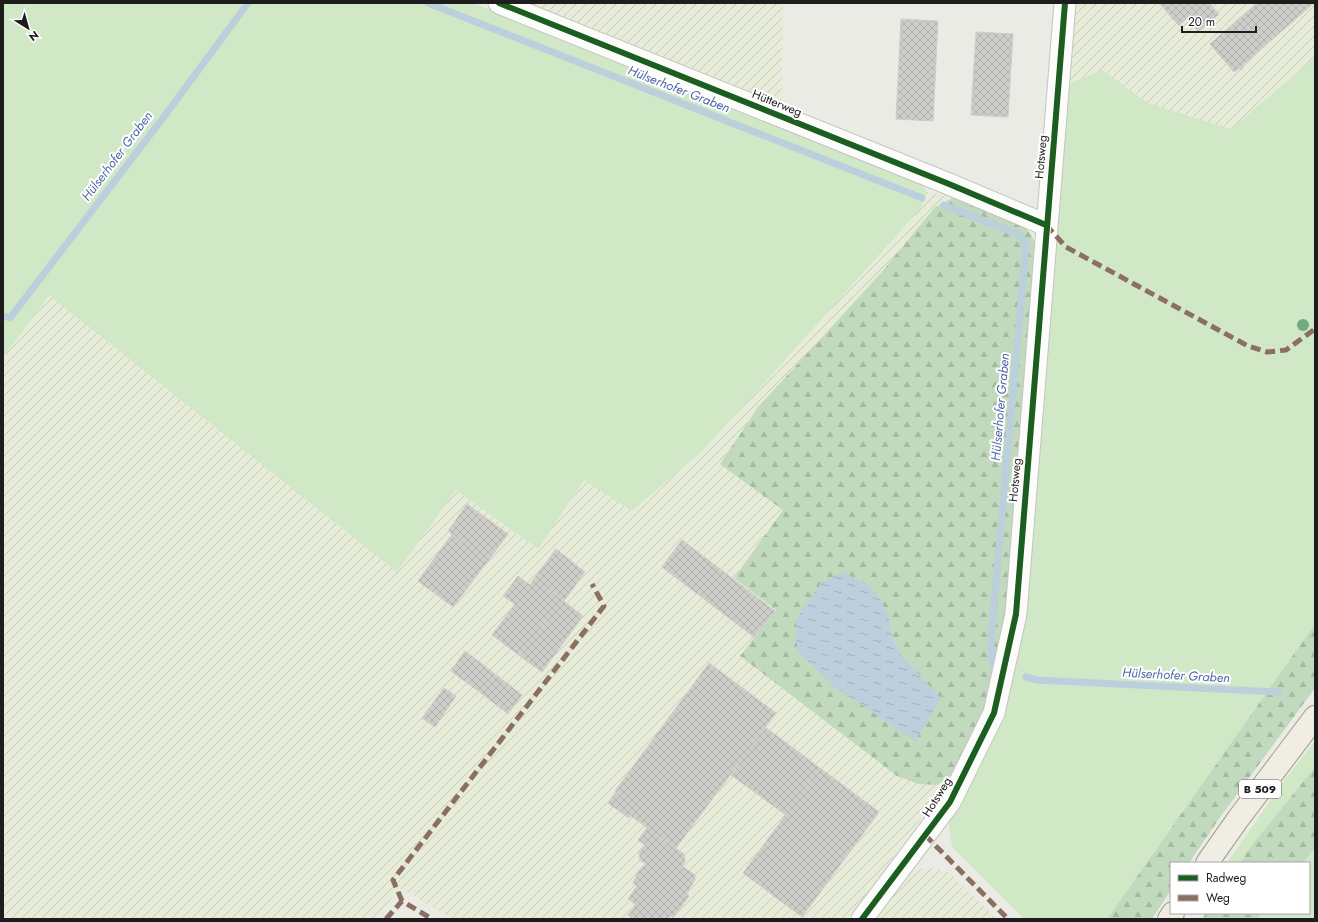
<svg xmlns="http://www.w3.org/2000/svg" width="1318" height="922" font-family="Jost,sans-serif">
  <defs>
    <pattern id="farmland-furrows" width="10" height="10" patternUnits="userSpaceOnUse"><rect width="10" height="10" fill="#e7ecd9"/><path d="M-1 1l2-2M0 10L10 0M9 11l2-2" fill="none" stroke="#c6caba"/></pattern>
    <pattern id="forest-firs" width="22" height="20" patternUnits="userSpaceOnUse"><rect width="22" height="20" fill="#c1d9bc"/><path d="M5 1l3.5 6h-7zM16 11l3.5 6h-7z" fill="#a5baa1"/></pattern>
    <pattern id="water-ripples" width="26" height="14" patternUnits="userSpaceOnUse"><rect width="26" height="14" fill="#bbcfdd"/><path d="M2 4q2-2 4 0t4 0M15 11q2-2 4 0t4 0" fill="none" stroke="#a0b1bd"/></pattern>
    <pattern id="building-cross-hatch" width="8" height="8" patternUnits="userSpaceOnUse"><rect width="8" height="8" fill="#cecdc9"/><path d="M0 0l8 8M0 8l8-8" fill="none" stroke="#b0b0ac"/></pattern>
  </defs>
  <rect width="100%" height="100%" fill="#ebebe6"/>
  <g fill="url(#farmland-furrows)">
    <path d="M514,3H783L781,110Z"/>
    <path d="M1076,3H1315V57L1231,129L1148,103L1102,70L1069,84Z"/>
    <path d="M927,192L955,197L935,207L881,273L758,407L720,464L783,510L734,578L777,610L741,657L955,772L848,919H453L400,888L375,919H3V358L49,294L397,572L456,489L537,549L584,479L633,511L701,452L751,398L921,208Z"/>
    <path d="M929,868L949,872L997,919H871L907,870Z"/>
  </g>
  <g fill="#d1e8c6">
    <path d="M3,3H473L556,35L923,185L927,192L921,208L751,398L701,452L632,511L584,480L538,549L456,490L397,572L49,295L3,358Z"/>
    <path d="M1315,57V624L1107,919H1024L952,847L948,820L1018,651L1055,267L1069,84L1102,70L1148,103L1231,129Z"/>
    <path d="M1315,741V767L1252,845L1240,863H1227L1285,779Z"/>
    <path d="M1315,848V919H1257L1262,913H1309V863H1303Z"/>
  </g>
  <g fill="url(#forest-firs)" fill-rule="evenodd">
    <path d="M955,197L1023,224L1031,235L1039,250L1010,603L981,725L955,772L937,785L919,784L897,776L740,656L776,610L734,578L783,510L720,464L758,407L881,273L935,207ZM822,582L889,619L893,639L902,656L940,698Z"/>
    <path d="M1315,624V688L1221,816L1189,863H1171V890L1152,919H1107Z"/>
    <path d="M1315,767V848L1303,863H1240L1252,845Z"/>
    <path d="M1206,913H1262L1257,919H1202Z"/>
  </g>
  <path fill="url(#water-ripples)" d="M843,572L868,585L880,598L889,619L893,639L902,656L941,698L915,741L834,686L797,651L796,619L822,582Z"/>
  <g fill="none" stroke-linecap="round" stroke-linejoin="round">
    <g stroke="#bbcfdd" stroke-width="7">
      <path d="M428,3L922,198"/>
      <path d="M944,205L1020,235L1026,246L993,615L991,648L993,664"/>
      <path d="M3,316L10,318L166,114L248,3"/>
      <path d="M1026,677L1037,680L1279,692"/>
    </g>
  </g>
  <g fill="url(#building-cross-hatch)" stroke="#cecdc8">
    <path d="M1159,3H1209L1219,14L1199,32L1187,18L1179,26Z"/>
    <path d="M1257,3H1287L1299,16L1242,66L1243,68L1242,70L1240,68L1234,72L1210,44Z"/>
    <path d="M1287,3H1314L1299,16Z"/>
    <path d="M901,19L938,21L933,121L896,119Z"/>
    <path d="M976,32L1013,34L1008,117L971,115Z"/>
    <path d="M467,504L508,534L488,561L448,531Z"/>
    <path d="M452,534L488,561L453,607L418,581Z"/>
    <path d="M682,540L775,611L754,637L662,567Z"/>
    <path d="M556,549L585,572L564,601L534,579Z"/>
    <path d="M518,576L530,585L534,579L562,600L520,656L492,635L515,604L503,596Z"/>
    <path d="M562,600L583,616L542,672L520,656Z"/>
    <path d="M465,651L495,674L481,693L451,671Z"/>
    <path d="M709,663L776,713L676,848L631,816L637,807L615,791Z"/>
    <path d="M495,674L522,695L508,714L481,693Z"/>
    <path d="M444,688L456,696L435,727L422,718Z"/>
    <path d="M765,727L820,768L786,815L731,775Z"/>
    <path d="M820,768L879,812L802,917L743,873Z"/>
    <path d="M616,792L637,807L629,818L608,803Z"/>
    <path d="M647,828L684,854L685,862L682,866L695,875V880L686,894L689,896L673,918L670,916L667,919H633L628,915L636,905L628,899L637,886L633,883L639,870L646,864L640,860L639,853L645,845L638,840Z"/>
  </g>
  <g fill="none" stroke-linecap="round" stroke-linejoin="round">
    <defs>
      <g id="minor">
        <path d="M499,3L949,184L1046,225"/>
        <path d="M862,919L950,802L994,713L1016,614L1065,3"/>
      </g>
      <g id="primary">
        <path d="M1207,863L1238,819L1315,717"/>
        <path d="M1169,919L1173,913"/>
      </g>
    </defs>
    <use href="#minor" stroke="#c4c4c2" stroke-width="23"/>
    <use href="#primary" stroke="#a09d84" stroke-width="24"/>
    <use href="#minor" stroke="#fcfcfb" stroke-width="21"/>
    <use href="#primary" stroke="#f0eee4" stroke-width="22"/>
    <g stroke="#8d6e63" stroke-width="5" stroke-dasharray="10 5" stroke-linecap="butt">
      <path d="M1046,225L1066,247L1248,346L1267,352L1286,350L1315,329"/>
      <path d="M925,835L1008,919"/>
      <path d="M402,901L393,880L604,606L592,584"/>
      <path d="M386,919L402,901L432,919"/>
    </g>
    <defs>
      <g id="cycleway">
        <path d="M499,3L949,184L1046,225"/>
        <path d="M862,919L950,802L994,713L1016,614L1065,3"/>
      </g>
    </defs>
    <use href="#cycleway" stroke="#fff" stroke-width="8"/>
    <use href="#cycleway" stroke="#1b5e20" stroke-width="6"/>
  </g>
  <circle fill="#73aa81" cx="1303" cy="325" r="6"/>
  <g text-anchor="middle" dominant-baseline="central" stroke-width="4" stroke-linejoin="round" paint-order="stroke">
    <rect fill="#fff" stroke="#616161" stroke-width="1" x="1239" y="780" width="42" height="18" rx="3"/>
    <g font-size="11" font-weight="bold" fill="#1d1d1d">
      <text x="1260" y="789">B 509</text>
    </g>
    <g font-size="12" fill="#1d1d1d" stroke="#fff">
      <text transform="translate(777 103) rotate(22)">Hütterweg</text>
      <text transform="translate(1041 157) rotate(-85)">Hotsweg</text>
      <text transform="translate(1015 480) rotate(-85)">Hotsweg</text>
      <text transform="translate(937 797) rotate(-58)">Hotsweg</text>
    </g>
    <g font-size="13" font-style="italic" fill="#4f69a7" stroke="#fff">
      <text transform="translate(679 89) rotate(21)">Hülserhofer Graben</text>
      <text transform="translate(117 156) rotate(-53)">Hülserhofer Graben</text>
      <text transform="translate(1000 407) rotate(-85)">Hülserhofer Graben</text>
      <text transform="translate(1176 675) rotate(3)">Hülserhofer Graben</text>
    </g>
  </g>
  <rect width="1318" height="922" fill="none" stroke="#1d1d1d" stroke-width="8"/>
  <rect x="1170" y="862" width="140" height="52" fill="#ffffff" stroke="#a5a5a5"/>
  <rect x="1178" y="875" width="20" height="6" fill="#1b5e20" stroke="#a5a5a5"/>
  <text x="1206" y="882" font-size="12" fill="#1d1d1d">Radweg</text>
  <rect x="1178" y="895" width="20" height="6" fill="#8d6e63" stroke="#a5a5a5"/>
  <text x="1206" y="902" font-size="12" fill="#1d1d1d">Weg</text>
  <g transform="translate(28 28) rotate(143)" stroke="#ffffff" stroke-width="3" paint-order="stroke">
  <path d="M0-3L7 15L0 10L-7 15Z" fill="#1d1d1d"/>
  <text y="-6" font-size="11" font-weight="bold" text-anchor="middle" fill="#1d1d1d">N</text>
  </g>
  <path d="M1182 26v6h74v-6" fill="none" stroke="#1d1d1d" stroke-width="2"/>
  <text x="1188" y="26" font-size="12" fill="#1d1d1d" stroke="#ffffff" stroke-width="3" paint-order="stroke">20 m</text>
</svg>
